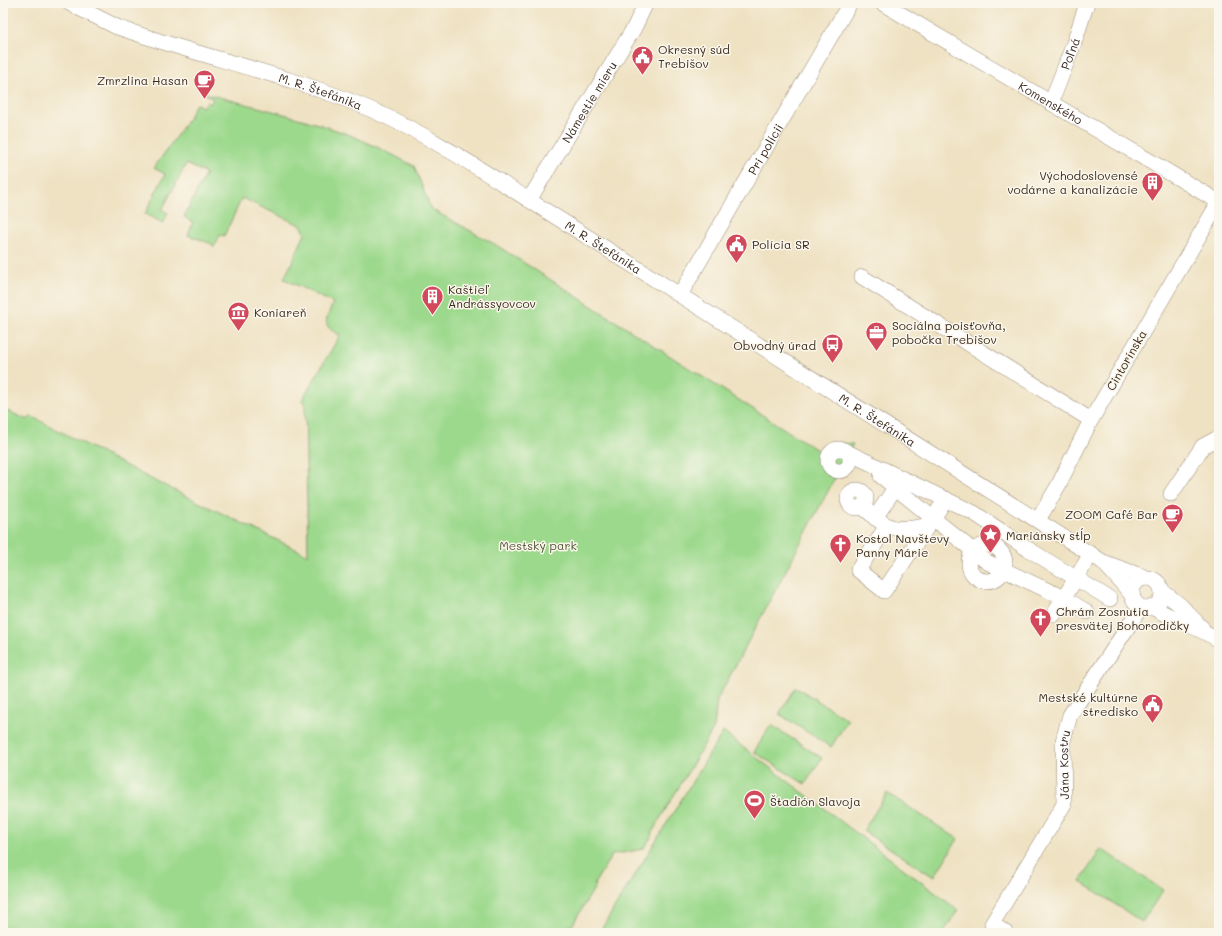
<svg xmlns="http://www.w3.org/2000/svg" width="1222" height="936" font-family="Mali,sans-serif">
  <rect width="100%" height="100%" fill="#fbf7ec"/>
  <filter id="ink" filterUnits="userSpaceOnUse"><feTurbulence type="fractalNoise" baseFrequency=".025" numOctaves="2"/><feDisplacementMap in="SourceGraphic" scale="8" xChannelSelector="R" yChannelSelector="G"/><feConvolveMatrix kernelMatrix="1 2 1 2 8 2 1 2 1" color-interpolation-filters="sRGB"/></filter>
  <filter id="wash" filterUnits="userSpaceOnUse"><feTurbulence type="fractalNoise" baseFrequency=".012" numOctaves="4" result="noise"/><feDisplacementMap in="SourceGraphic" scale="16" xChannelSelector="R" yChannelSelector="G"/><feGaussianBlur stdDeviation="0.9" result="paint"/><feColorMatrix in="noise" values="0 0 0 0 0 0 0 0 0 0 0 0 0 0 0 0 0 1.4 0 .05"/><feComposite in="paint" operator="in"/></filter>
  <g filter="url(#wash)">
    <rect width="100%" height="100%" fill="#efe2c3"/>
    <g fill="#9dd98d" stroke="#6c8256">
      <path d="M204,93C248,105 293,115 336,130C363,139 389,153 414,166L431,209L496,245L822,453L838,443L853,444L717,700L714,728L651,834L652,836L643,849L612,855L594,884L596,885L572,926L569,925L564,933H3V409L28,420L31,416L151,479L308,555L305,405L302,400L340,335C320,325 326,320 333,303L284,279L305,234L302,226L242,198L224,236L220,235L214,247L212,244L188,235L193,222L184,217L206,173L186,164L162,210L168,213L163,223L145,214L165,174L154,168L187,121L195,105L197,104L203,107L207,102L210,104L213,99Z"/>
      <path d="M796,687L848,720L831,747L779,714Z"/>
      <path d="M771,725L822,758L805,784L754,752Z"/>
      <path d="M723,732L958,910L943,933H599Z"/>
      <path d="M887,793L958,839L934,877L863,831Z"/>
      <path d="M1101,849L1163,890L1142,922L1080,881Z"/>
    </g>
  </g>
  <g filter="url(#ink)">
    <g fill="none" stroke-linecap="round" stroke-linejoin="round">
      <defs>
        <g id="minor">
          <path id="s1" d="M69,3L117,27L141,35C218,61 298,78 372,110C427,134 478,168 529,200L1103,562L1147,578"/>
          <path id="s2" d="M882,3L1219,202L1091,420L1058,486L1038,520"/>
          <path id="s3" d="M1051,103L1074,43L1087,3"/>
          <path id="s4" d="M529,200L634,28L646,3"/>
          <path d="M862,277L1091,420"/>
          <path id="s5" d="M680,295L850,3"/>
          <circle cx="839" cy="460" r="11"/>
          <path d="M847,452L974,513L1028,549L1110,599"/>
          <path d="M881,476L987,562L1064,598L1087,612"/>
          <circle cx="857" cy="499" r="9"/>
          <path d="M1171,494L1203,446L1216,439L1219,441"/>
          <path d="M862,506C887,529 894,533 929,525"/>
          <path d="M875,518L901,479"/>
          <path d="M887,526L858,570L884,591L946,499"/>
          <circle cx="987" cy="563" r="18"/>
          <path d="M1103,562C1113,574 1125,585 1133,597"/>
          <circle cx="1147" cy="593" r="15"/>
          <path d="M1162,591L1180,605L1202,628"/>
          <path d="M1152,607C1174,620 1198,627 1219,640"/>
          <path d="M1054,614L1091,554"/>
          <path id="s6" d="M1006,933L992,924L1064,804L1063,741L1070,715L1141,607"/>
        </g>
      </defs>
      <use href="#minor" stroke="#958670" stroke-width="16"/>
      <use href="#minor" stroke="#fff" stroke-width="15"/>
    </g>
  </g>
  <defs>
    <symbol id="civic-pin" viewBox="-11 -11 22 30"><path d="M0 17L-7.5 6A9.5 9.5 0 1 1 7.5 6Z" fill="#d1495b" stroke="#fbf7ec"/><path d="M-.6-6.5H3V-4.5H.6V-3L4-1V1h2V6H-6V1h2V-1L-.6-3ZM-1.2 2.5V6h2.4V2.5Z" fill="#fff"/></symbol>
    <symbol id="cafe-pin" viewBox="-11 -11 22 30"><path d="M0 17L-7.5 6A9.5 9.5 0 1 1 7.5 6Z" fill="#d1495b" stroke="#fbf7ec"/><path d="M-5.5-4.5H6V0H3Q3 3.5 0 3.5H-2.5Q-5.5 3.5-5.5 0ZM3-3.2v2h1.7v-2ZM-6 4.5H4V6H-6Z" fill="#fff"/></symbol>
    <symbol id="building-pin" viewBox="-11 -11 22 30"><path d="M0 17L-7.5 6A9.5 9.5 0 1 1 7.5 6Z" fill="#d1495b" stroke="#fbf7ec"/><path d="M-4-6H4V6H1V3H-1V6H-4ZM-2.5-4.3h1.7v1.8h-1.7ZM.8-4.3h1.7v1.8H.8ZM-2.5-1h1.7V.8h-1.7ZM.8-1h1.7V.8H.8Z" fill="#fff"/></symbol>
    <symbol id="museum-pin" viewBox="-11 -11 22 30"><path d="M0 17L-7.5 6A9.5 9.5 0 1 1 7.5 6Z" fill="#d1495b" stroke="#fbf7ec"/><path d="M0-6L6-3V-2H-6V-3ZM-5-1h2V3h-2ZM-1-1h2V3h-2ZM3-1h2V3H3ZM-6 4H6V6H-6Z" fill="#fff"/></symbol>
    <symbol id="office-pin" viewBox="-11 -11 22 30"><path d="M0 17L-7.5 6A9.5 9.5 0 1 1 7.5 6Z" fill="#d1495b" stroke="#fbf7ec"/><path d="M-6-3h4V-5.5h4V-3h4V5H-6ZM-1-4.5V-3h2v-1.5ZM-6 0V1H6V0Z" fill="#fff"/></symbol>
    <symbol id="bus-pin" viewBox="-11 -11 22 30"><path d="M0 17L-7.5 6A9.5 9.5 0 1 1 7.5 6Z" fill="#d1495b" stroke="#fbf7ec"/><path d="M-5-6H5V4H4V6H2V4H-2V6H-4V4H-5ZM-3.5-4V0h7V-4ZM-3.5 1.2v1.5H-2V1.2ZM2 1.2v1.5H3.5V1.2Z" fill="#fff"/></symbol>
    <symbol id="sight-pin" viewBox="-11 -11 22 30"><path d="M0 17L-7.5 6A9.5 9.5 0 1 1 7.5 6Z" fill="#d1495b" stroke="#fbf7ec"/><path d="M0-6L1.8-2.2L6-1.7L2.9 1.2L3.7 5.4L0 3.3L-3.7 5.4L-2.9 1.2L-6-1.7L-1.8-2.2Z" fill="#fff"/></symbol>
    <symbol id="church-pin" viewBox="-11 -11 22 30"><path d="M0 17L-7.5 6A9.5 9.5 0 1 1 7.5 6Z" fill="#d1495b" stroke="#fbf7ec"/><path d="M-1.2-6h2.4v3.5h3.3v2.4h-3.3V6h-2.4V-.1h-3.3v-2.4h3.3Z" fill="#fff"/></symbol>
    <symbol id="stadium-pin" viewBox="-11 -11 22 30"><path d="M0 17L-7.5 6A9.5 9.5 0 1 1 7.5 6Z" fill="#d1495b" stroke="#fbf7ec"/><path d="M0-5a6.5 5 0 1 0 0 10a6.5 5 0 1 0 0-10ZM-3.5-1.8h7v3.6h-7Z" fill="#fff"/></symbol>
  </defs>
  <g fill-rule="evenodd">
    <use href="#civic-pin" x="630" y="44" width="25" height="34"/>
    <use href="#cafe-pin" x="192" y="68" width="25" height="34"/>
    <use href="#building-pin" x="1140" y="170" width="25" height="34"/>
    <use href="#civic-pin" x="724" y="232" width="25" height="34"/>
    <use href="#building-pin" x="420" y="284" width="25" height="34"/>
    <use href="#museum-pin" x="226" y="300" width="25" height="34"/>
    <use href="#office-pin" x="864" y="320" width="25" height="34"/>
    <use href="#bus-pin" x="820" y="332" width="25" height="34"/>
    <use href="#cafe-pin" x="1160" y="502" width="25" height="34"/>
    <use href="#sight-pin" x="978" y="522" width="25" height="34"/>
    <use href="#church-pin" x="828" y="532" width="25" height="34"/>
    <use href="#church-pin" x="1028" y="606" width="25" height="34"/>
    <use href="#civic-pin" x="1140" y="692" width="25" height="34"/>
    <use href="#stadium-pin" x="742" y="788" width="25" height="34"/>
  </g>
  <g text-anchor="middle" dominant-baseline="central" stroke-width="3" stroke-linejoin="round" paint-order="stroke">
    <g font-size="12" fill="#3b2a1e" stroke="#fbf7ec" text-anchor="start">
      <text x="658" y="49">Okresný súd<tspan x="658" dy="14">Trebišov</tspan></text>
      <text x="188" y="80" text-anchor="end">Zmrzlina Hasan</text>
      <text x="1138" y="175" text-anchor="end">Východoslovensé<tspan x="1138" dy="14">vodárne a kanalizácie</tspan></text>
      <text x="752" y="244">Polícia SR</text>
      <text x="448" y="289">Kaštieľ<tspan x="448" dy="14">Andrássyovcov</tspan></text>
      <text x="254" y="312">Koniareň</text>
      <text x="892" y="325">Sociálna poisťovňa,<tspan x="892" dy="14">pobočka Trebišov</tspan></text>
      <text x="816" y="345" text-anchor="end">Obvodný úrad</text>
      <text x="1158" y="514" text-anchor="end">ZOOM Café Bar</text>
      <text x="1006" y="535">Mariánsky stĺp</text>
      <text x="856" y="538">Kostol Navštevy<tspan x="856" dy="14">Panny Márie</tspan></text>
      <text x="1056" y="611">Chrám Zosnutia<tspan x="1056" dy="14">presvätej Bohorodičky</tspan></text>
      <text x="1138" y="697" text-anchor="end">Mestské kultúrne<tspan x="1138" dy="14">stredisko</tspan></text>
      <text x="770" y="801">Štadión Slavoja</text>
    </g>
    <g font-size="12" fill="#3b2a1e" stroke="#fbf7ec">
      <text stroke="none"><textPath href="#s3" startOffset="53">Poľná</textPath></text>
      <text stroke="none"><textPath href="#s1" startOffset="267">M. R. Štefánika</textPath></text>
      <text stroke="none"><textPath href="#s4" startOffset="115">Námestie mieru</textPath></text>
      <text stroke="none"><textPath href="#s2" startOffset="196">Komenského</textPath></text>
      <text stroke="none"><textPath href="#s5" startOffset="169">Pri polícii</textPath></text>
      <text stroke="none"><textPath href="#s1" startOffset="591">M. R. Štefánika</textPath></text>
      <text transform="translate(1126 360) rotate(-60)">Cintorínska</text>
      <text stroke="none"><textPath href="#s1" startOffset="915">M. R. Štefánika</textPath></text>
      <text stroke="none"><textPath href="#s6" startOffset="196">Jána Kostru</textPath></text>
    </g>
    <g font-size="12" fill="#54563a" stroke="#fbf7ec">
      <text x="538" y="545">Mestský park</text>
    </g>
  </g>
  <rect width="1222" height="936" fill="none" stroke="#fbf7ec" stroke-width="16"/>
</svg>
